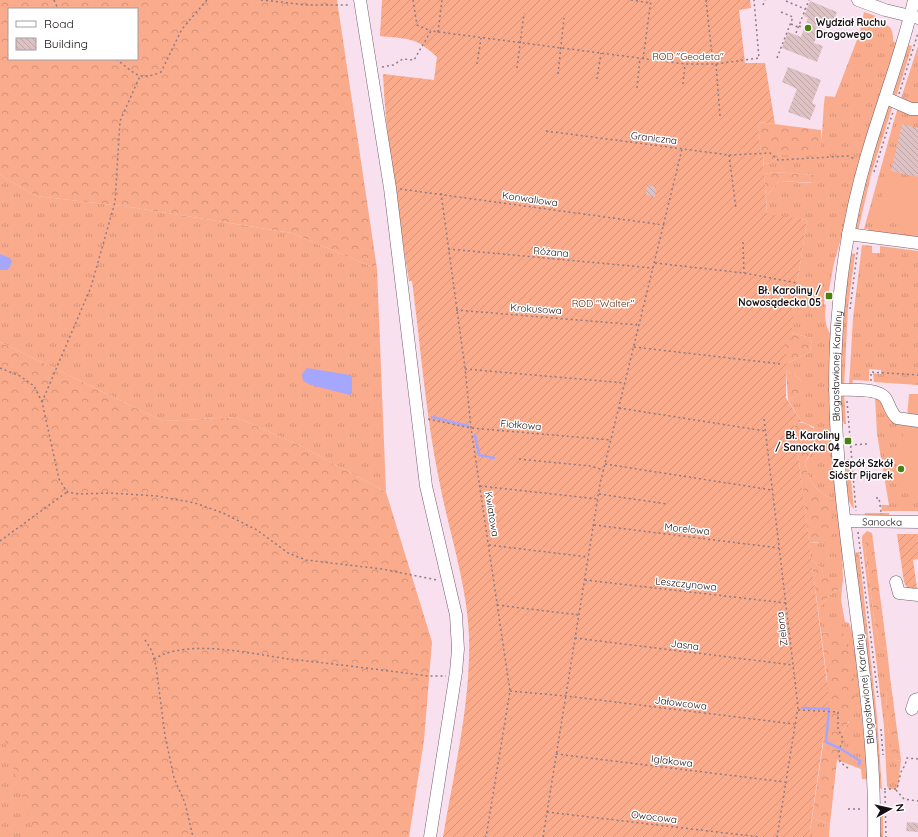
<svg xmlns="http://www.w3.org/2000/svg" width="918" height="837" font-family="Quicksand,sans-serif">
  <defs>
    <pattern id="grass-tufts" width="24" height="20" patternUnits="userSpaceOnUse"><rect width="24" height="20" fill="#f9ab8b"/><path d="M3 7l-1-3M5 7V3M7 7l1-3M15 17l-1-3M17 17v-4M19 17l1-3" fill="none" stroke="#d59277"/></pattern>
    <pattern id="forest-crowns" width="20" height="18" patternUnits="userSpaceOnUse"><rect width="20" height="18" fill="#f9ab8b"/><path d="M2 6a3 3 0 1 1 6 0M12 15a3 3 0 1 1 6 0" fill="none" stroke="#d59277"/></pattern>
    <pattern id="garden-furrows" width="10" height="10" patternUnits="userSpaceOnUse"><rect width="10" height="10" fill="#f9ab8b"/><path d="M-1 1l2-2M0 10L10 0M9 11l2-2" fill="none" stroke="#d59277"/></pattern>
    <pattern id="building-back-hatch" width="6" height="6" patternUnits="userSpaceOnUse"><rect width="6" height="6" fill="#dec1c3"/><path d="M-1 5l2 2M0 0l6 6M5-1l2 2" fill="none" stroke="#bea5a7"/></pattern>
  </defs>
  <rect width="100%" height="100%" fill="#f9e0ee"/>
  <g fill="url(#grass-tufts)">
    <path d="M864,12L876,16C883,28 894,21 893,41L897,43L834,263L828,295H825L824,304L826,305C824,316 825,326 831,335L844,548L842,549L843,577L824,579L822,569L811,559L809,542L818,543L832,499C813,488 810,484 805,463L811,453L814,427L802,422L788,400L803,392L800,379L786,370V364L810,352L812,338L791,333L795,297L807,220L767,215L766,197L779,181L811,183L816,175L773,172L764,174V164L771,163L781,155H817C824,142 822,114 825,96L835,97L860,32Z"/>
    <path d="M908,45L912,46L896,97L893,92Z"/>
    <path d="M918,46V238L868,232V229H864L895,117Z"/>
    <path d="M893,105L872,171L858,231L854,227L864,182L888,106Z"/>
    <path d="M0,175L36,196L130,207L292,233L377,269L386,492L301,446L236,417L163,421L0,342Z"/>
    <path d="M862,245L872,246V253H880V246L918,251V385L874,382L873,373L881,374V370L869,369V381L853,380L852,386H849L853,318Z"/>
    <path d="M850,253L855,254L848,307L844,388L842,386C833,357 847,286 850,253Z"/>
    <path d="M844,393L846,424H844L840,411L841,396Z"/>
    <path d="M875,396L918,423V511H882L881,505H889L877,434Z"/>
    <path d="M847,459H849L854,509C843,496 846,475 847,459Z"/>
    <path d="M865,513H889V517L865,515Z"/>
    <path d="M867,531L872,533L867,537L865,547L875,625L879,645L887,650L891,685L886,692L888,729L895,761L901,760L898,787L895,789H889L887,786L884,726L862,541V536Z"/>
    <path d="M859,552L877,717L882,790L879,787L854,553Z"/>
    <path d="M842,588L841,600L845,622L849,623L854,637L868,779H862L861,769L837,760L843,746V731L849,722L828,633L821,632L818,609L832,593Z"/>
    <path d="M0,714L40,837H0Z"/>
    <rect x="879" y="812" width="4" height="25"/>
    <path d="M812,818L830,824L829,837H809Z"/>
  </g>
  <g fill="url(#forest-crowns)" fill-rule="evenodd">
    <path d="M0,0H337L377,269L292,233L130,207L36,196L0,175ZM9,9H137V59H9Z"/>
    <path d="M758,122L821,130V147L817,156L781,155L771,163L764,164L763,155H761Z"/>
    <path d="M773,172L816,175L820,183L779,181L766,197L764,174Z"/>
    <path d="M791,333L812,338L810,352L786,364V339H791Z"/>
    <path d="M0,342L163,421L236,417L301,446L386,492L432,642L424,740L409,837H35L0,725Z"/>
    <path d="M786,370L800,379L804,392L788,400Z"/>
    <path d="M794,422C806,422 813,426 819,436L805,463C810,484 813,488 832,499L834,539L829,543L809,542Z"/>
    <path d="M872,533L887,650L879,645L875,625L865,547L867,536Z"/>
    <path d="M811,559L822,569L824,578L843,577L842,588L832,593L818,609Z"/>
    <path d="M833,626L843,633C852,664 864,703 843,731L846,739L837,760L830,824L812,818L823,745L827,679L821,632L828,633Z"/>
    <path d="M891,685L901,760L895,761C887,739 887,714 886,691Z"/>
  </g>
  <g fill="url(#garden-furrows)">
    <path d="M382,0H750L751,8L739,10L745,63H765L775,124L758,122L761,155H763L767,214L807,220L795,297L791,340H786V398L802,422H794L829,699L809,837H443C454,771 471,703 469,636C467,585 450,535 440,485C426,418 421,349 412,281H409C398,212 386,143 383,74L434,80L437,57C416,37 408,39 380,36Z"/>
    <path d="M897,534H918V559L913,560L917,588H907L904,582Z"/>
  </g>
  <g fill="#f9ab8b">
    <path d="M888,174L918,181V229L877,219Z"/>
    <path d="M909,394H918V418L907,417Z"/>
    <path d="M903,427L918,428V493L900,492Z"/>
  </g>
  <g fill="#a5a7fe">
    <path d="M0,254L10,258L12,261L10,267L7,270H0Z"/>
    <path d="M307,368L350,375L352,378V393L350,395L311,385L303,381L302,374Z"/>
  </g>
  <g fill="none" stroke-linecap="round" stroke-linejoin="round">
    <g stroke="#a5a7fe" stroke-width="2.5">
      <path d="M432,417L468,426"/>
      <path d="M475,435L479,455L494,458"/>
      <path d="M802,708L827,709"/>
      <path d="M829,709L826,742L839,748"/>
      <path d="M841,749L860,761L859,764"/>
    </g>
  </g>
  <g fill="url(#building-back-hatch)">
    <path d="M810,1L837,12L831,27L822,23L814,43L823,46L817,62L782,48L788,32L801,37L808,18L804,16Z"/>
    <path d="M788,67L821,80L812,103L816,105L810,120L788,112L797,89L782,82Z"/>
    <path d="M902,124L918,128V177L891,171Z"/>
    <path d="M647,185L656,187L655,197L646,195Z"/>
    <path d="M907,822L918,823V832L906,831Z"/>
  </g>
  <g fill="none" stroke-linecap="round" stroke-linejoin="round">
    <defs>
      <g id="minor">
        <path d="M360,0L390,188L426,486L456,615L458,649L456,672L430,837"/>
        <path d="M858,0L885,10L918,18"/>
        <path d="M886,98L911,109H918"/>
        <path d="M848,234L918,243"/>
        <path d="M835,390C848,390 879,387 886,399C890,406 891,413 897,418L918,421"/>
        <path id="s1" d="M846,521L918,522"/>
        <path d="M896,582L899,593L918,595"/>
        <path d="M912,709L915,700L918,699"/>
        <path id="s2" d="M874,837C877,672 828,509 836,344C839,280 849,216 867,155C882,103 902,53 914,0"/>
      </g>
    </defs>
    <use href="#minor" stroke="#755f6c" stroke-width="13"/>
    <g stroke="#8d7c86" stroke-width="1.5" stroke-dasharray="2 3" stroke-linecap="butt">
      <path d="M54,0L58,9"/>
      <path d="M261,0L308,5H350"/>
      <path d="M413,0L417,25L431,31"/>
      <path d="M631,0L650,3"/>
      <path d="M706,0L713,64"/>
      <path d="M786,1L805,9"/>
      <path d="M763,5L765,0"/>
      <path d="M791,24L798,27"/>
      <path d="M799,26L804,28"/>
      <path d="M438,32L442,0"/>
      <path d="M796,33L809,0"/>
      <path d="M777,58L793,17L781,12"/>
      <path d="M116,59C135,73 138,82 161,72L182,29L207,0"/>
      <path d="M643,59L651,0"/>
      <path d="M477,64L481,38"/>
      <path d="M716,64L720,116"/>
      <path d="M382,67L393,65L403,59L414,60L431,31L685,64H716L759,58L754,0"/>
      <path d="M517,68L524,13"/>
      <path d="M558,74L564,18"/>
      <path d="M597,79L601,53"/>
      <path d="M683,84L685,64"/>
      <path d="M637,88L640,58"/>
      <path d="M899,94L918,33"/>
      <path d="M546,131L729,155L770,153L778,160L848,156L855,159"/>
      <path d="M729,155L736,209"/>
      <path d="M874,172L893,112"/>
      <path d="M400,189L664,225"/>
      <path d="M441,193L465,368L471,428L510,691L486,837"/>
      <path d="M743,242L744,273"/>
      <path d="M448,249L653,268"/>
      <path d="M655,263L744,273L797,283"/>
      <path d="M850,309L858,246"/>
      <path d="M456,310L639,325"/>
      <path d="M634,347L781,364"/>
      <path d="M0,368L20,376L34,386L42,402L59,479L67,492L79,494L110,493L157,496L195,503L223,513L257,530L288,553L306,560L382,569L437,580"/>
      <path d="M465,369L625,383"/>
      <path d="M871,381V372L918,375"/>
      <path d="M847,401L856,511"/>
      <path d="M42,402L91,287L115,202L120,121L140,76"/>
      <path d="M619,408L765,431"/>
      <path d="M428,419L471,428L611,440"/>
      <path d="M764,419L798,707L777,837"/>
      <path d="M850,445L867,444"/>
      <path d="M519,459L590,466L604,470"/>
      <path d="M605,464L772,490"/>
      <path d="M480,486L598,499"/>
      <path d="M599,494L667,504"/>
      <path d="M876,498H879L881,512"/>
      <path d="M594,525L779,548"/>
      <path d="M858,532L878,697"/>
      <path d="M0,541L67,492"/>
      <path d="M489,545L588,557"/>
      <path d="M585,580L786,603"/>
      <path d="M497,605L579,615"/>
      <path d="M575,638L793,665"/>
      <path d="M145,640L152,651L156,666L165,736L174,778L185,803L193,837"/>
      <path d="M154,659C188,638 251,654 289,659C335,664 382,670 428,676H446"/>
      <path d="M510,691L566,696L794,724"/>
      <path d="M798,710L838,712V729L843,739L839,751L840,762L849,769"/>
      <path d="M881,729L883,755"/>
      <path d="M556,754L785,782"/>
      <path d="M884,789H897L901,772L905,765L907,758L918,759"/>
      <path d="M896,790L904,799L918,801"/>
      <path d="M885,791L886,837"/>
      <path d="M848,809H863"/>
      <path d="M547,812L760,837"/>
      <path d="M543,837L600,484L682,149"/>
    </g>
    <use href="#minor" stroke="#fff" stroke-width="12"/>
  </g>
  <g fill="#4c8013" stroke="#fff" stroke-width="1.5">
    <circle cx="808" cy="28" r="4"/>
    <rect x="825" y="292" width="8" height="8" rx="2"/>
    <rect x="844" y="437" width="8" height="8" rx="2"/>
    <circle cx="901" cy="469" r="4"/>
  </g>
  <g text-anchor="middle" dominant-baseline="central" stroke-width="3" stroke-linejoin="round" paint-order="stroke">
    <g font-size="10" font-weight="bold" fill="#160e13" stroke="#fff" text-anchor="end">
      <text x="816" y="22" text-anchor="start">Wydział Ruchu<tspan x="816" dy="12">Drogowego</tspan></text>
      <text x="821" y="290">Bł. Karoliny /<tspan x="821" dy="12">Nowosądecka 05</tspan></text>
      <text x="840" y="435">Bł. Karoliny<tspan x="840" dy="12">/ Sanocka 04</tspan></text>
      <text x="893" y="463">Zespół Szkół<tspan x="893" dy="12">Sióstr Pijarek</tspan></text>
    </g>
    <g font-size="10" fill="#60250b" stroke="#fff">
      <text x="688" y="56">ROD "Geodeta"</text>
      <text x="603" y="303">ROD "Walter"</text>
    </g>
    <g font-size="10" fill="#160e13" stroke="#fff">
      <text transform="translate(654 138) rotate(7)">Graniczna</text>
      <text transform="translate(530 199) rotate(8)">Konwaliowa</text>
      <text transform="translate(551 252) rotate(5)">Różana</text>
      <text transform="translate(536 309) rotate(4)">Krokusowa</text>
      <text stroke="none"><textPath href="#s2" startOffset="473">Błogosławionej Karoliny</textPath></text>
      <text transform="translate(521 425) rotate(5)">Fiołkowa</text>
      <text transform="translate(492 514) rotate(81)">Kwiatowa</text>
      <text stroke="none"><textPath href="#s1" startOffset="36">Sanocka</textPath></text>
      <text transform="translate(687 529) rotate(6)">Morelowa</text>
      <text transform="translate(686 584) rotate(6)">Leszczynowa</text>
      <text transform="translate(782 629) rotate(-97)">Zielona</text>
      <text transform="translate(685 645) rotate(7)">Jasna</text>
      <text transform="translate(865 689) rotate(-96)">Błogosławionej Karoliny</text>
      <text transform="translate(681 703) rotate(7)">Jałowcowa</text>
      <text transform="translate(672 761) rotate(7)">Iglakowa</text>
      <text transform="translate(654 817) rotate(7)">Owocowa</text>
    </g>
  </g>
  <rect x="8" y="8" width="130" height="52" fill="#ffffff" stroke="#a29fa1"/>
  <rect x="16" y="21" width="20" height="6" fill="#ffffff" stroke="#a29fa1"/>
  <text x="44" y="28" font-size="12" fill="#160e13">Road</text>
  <rect x="16" y="38" width="20" height="12" fill="url(#building-back-hatch)" stroke="#a29fa1"/>
  <text x="44" y="48" font-size="12" fill="#160e13">Building</text>
  <g transform="translate(890 809) rotate(82)" stroke="#ffffff" stroke-width="3" paint-order="stroke">
  <path d="M0-3L7 15L0 10L-7 15Z" fill="#160e13"/>
  <text y="-6" font-size="11" font-weight="bold" text-anchor="middle" fill="#160e13">N</text>
  </g>
</svg>
